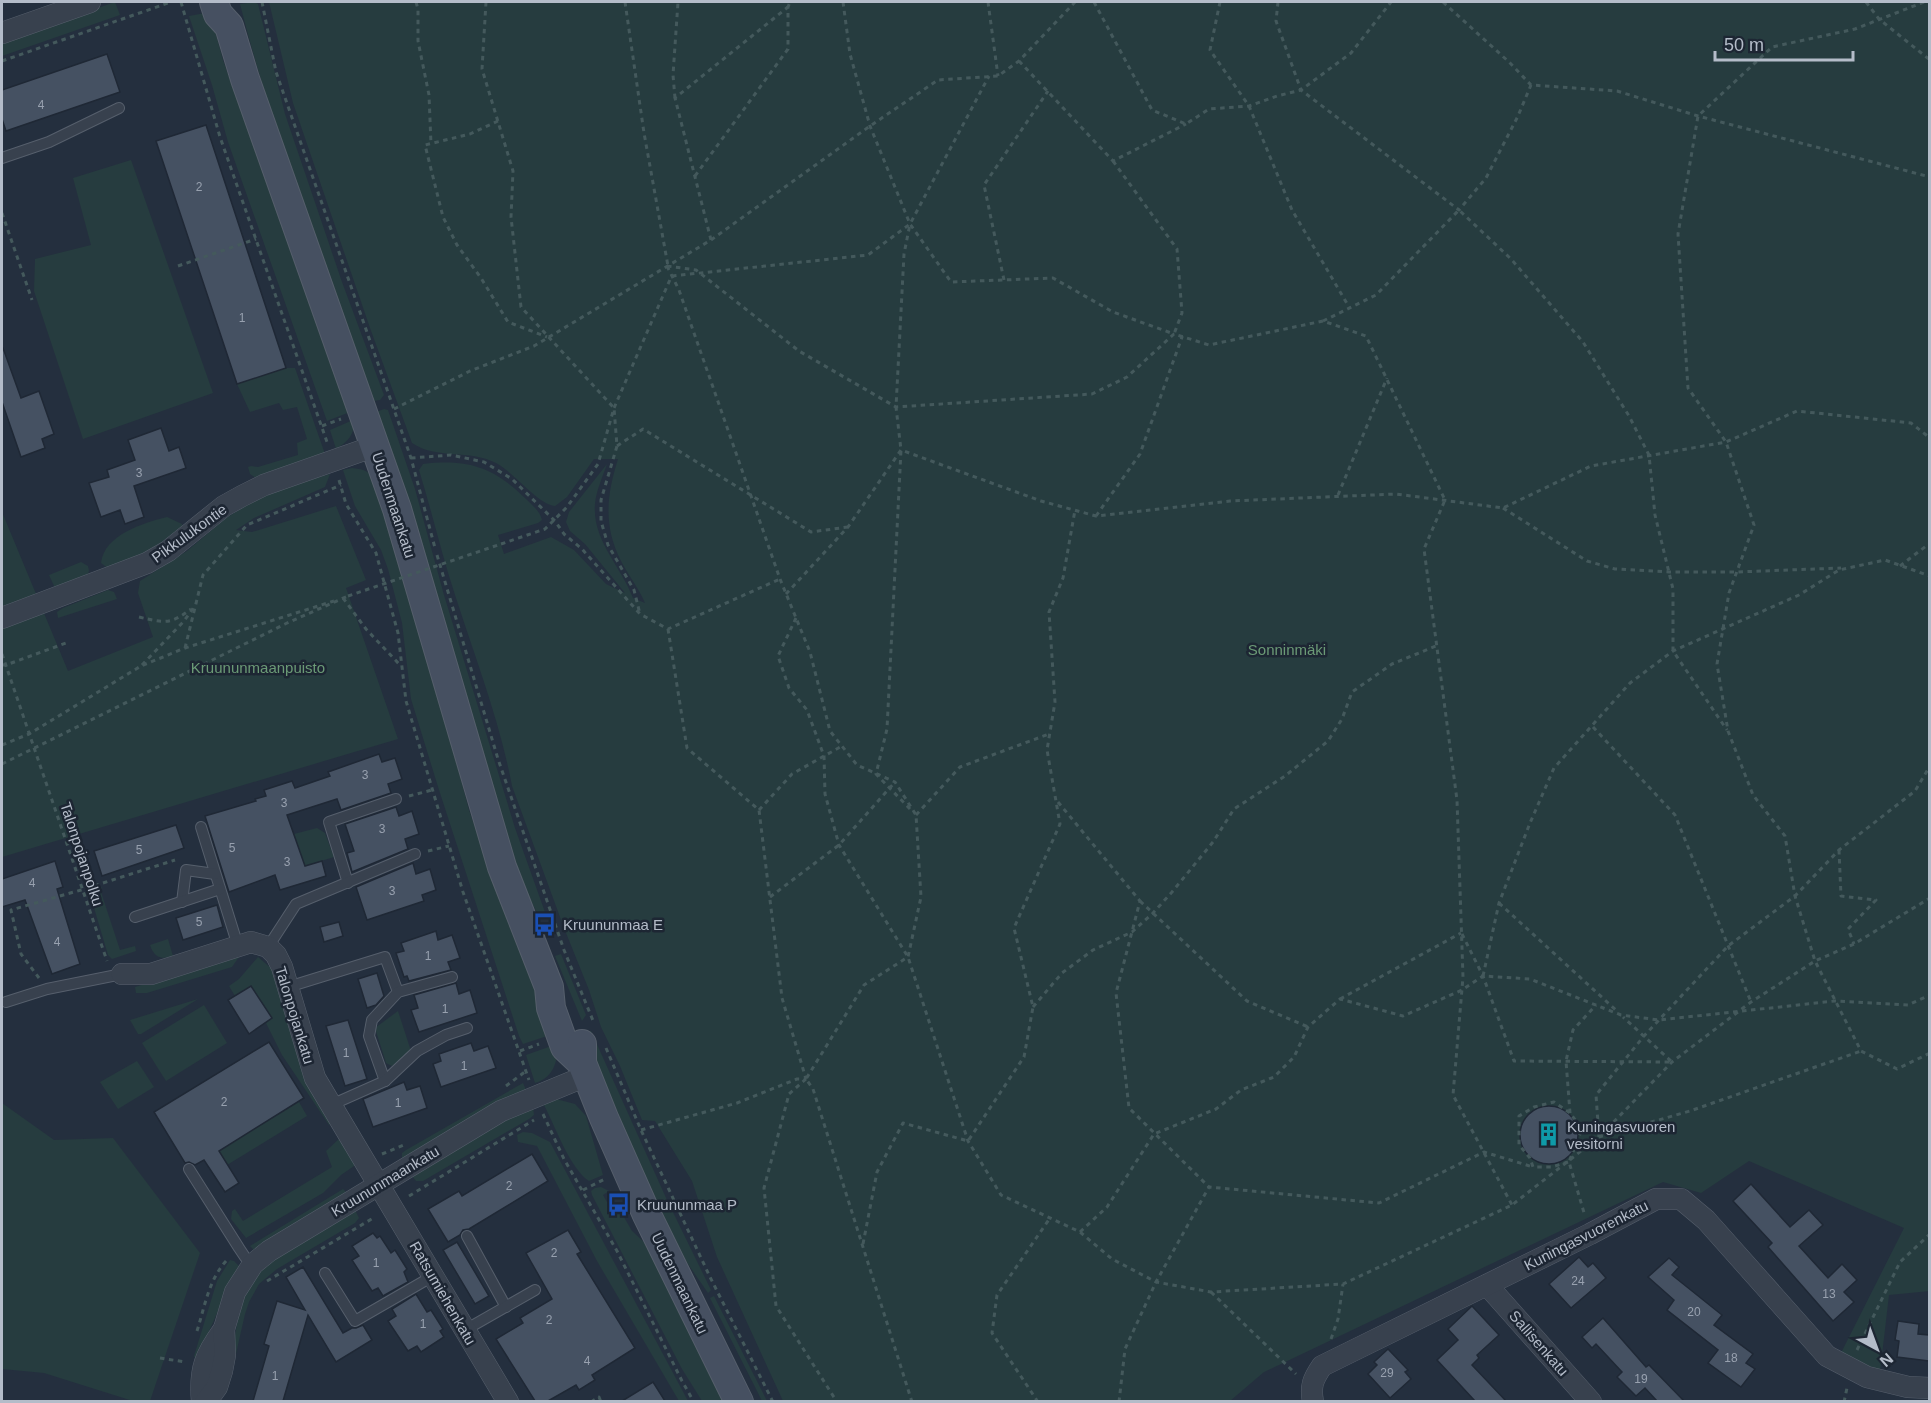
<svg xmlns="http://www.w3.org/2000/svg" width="1931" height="1403" font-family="Arial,sans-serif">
  <rect width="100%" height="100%" fill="#242f3e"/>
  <g fill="#263c3f">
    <path d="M115,2L120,15L2,56V42Z"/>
    <path d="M254,2L258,4L285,114L342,282L384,395L380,400L373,401C327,270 274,139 240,4Z"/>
    <path d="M269,2H1929L1930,1291L1889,1295L1880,1372L1841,1353L1904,1228L1749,1161L1701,1193L1663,1182L1264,1372L1230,1401H783L717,1257L692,1181L655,1121L642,1120L620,1066L601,1027L589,990L564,928L512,786C500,722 476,660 456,598C442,556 432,512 419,470L423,464C468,459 493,467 525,498C532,505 540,511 542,520L538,523L498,535L504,554L551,537L574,550L606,584L625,593L585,544L570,531L566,522L569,512L607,464C603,476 596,491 595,504C592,540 621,566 633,598L645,603C639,588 627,574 620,559C603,524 607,494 618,459H594L567,497L555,506C536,503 516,474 496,463C469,449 437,460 412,443L370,328L293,103Z"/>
    <path d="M210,12L223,60L330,363L350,412L327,421L228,142L212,85L189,16Z"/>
    <path d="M131,160L213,393L83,439L34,291L35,259L91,245L73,178Z"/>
    <path d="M286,368H295L325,454L256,478L250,474L248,467L251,466L258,467L298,455L297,443L307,439L297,407L283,410L279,403L250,412L237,384Z"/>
    <path d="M384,409L388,410L415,489L444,595L515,828L546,915L540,918L521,883L394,458L376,412Z"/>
    <path d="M353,420C356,434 347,442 336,449L330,430Z"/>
    <path d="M352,468C362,469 368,470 374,479L429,660L469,810L510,928L553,1034L523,1044L519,1036L439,790L411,699L402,623L388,569L381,550L355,506L343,470Z"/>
    <path d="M330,474L325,487L254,518L236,530L252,532L336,506L366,580L346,588L398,739L2,857V512L68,671L153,637L138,593L140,581L187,551L226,518L252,502L281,488Z"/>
    <path d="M167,517L182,524L183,528L150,552L109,569L101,563C104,535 143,523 167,517Z"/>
    <path d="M81,562L88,566L89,571L87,576L55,588L49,575Z"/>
    <path d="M108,590L114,592L117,599L58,618L57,612L63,608Z"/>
    <path d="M317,828L325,833L334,857L305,866L294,834Z"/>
    <path d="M102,887L101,892L120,950L135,946L136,951L112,959L108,955L89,891Z"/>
    <path d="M168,939L173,956C162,960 154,958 150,945Z"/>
    <path d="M241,954L232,967L147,993H136L135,987Z"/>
    <path d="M561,954L586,1015L582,1021L555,956Z"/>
    <path d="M258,957L272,969L332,1123L329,1125L282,1055L266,1023L272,1018L251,986L235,996L229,986L239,979Z"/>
    <path d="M198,999L141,1034H138L130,1020Z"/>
    <path d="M204,1005L227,1043L166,1081L142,1043Z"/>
    <path d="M398,1011L411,1051L392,1066L386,1063L375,1028Z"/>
    <path d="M591,1031L667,1200L711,1290L708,1293L679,1251L637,1160L585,1033Z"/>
    <path d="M557,1044C559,1061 552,1079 535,1083L526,1055Z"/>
    <path d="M137,1061L154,1087L118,1109L100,1082Z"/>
    <path d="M523,1083L526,1090L402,1160V1153L406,1150Z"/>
    <path d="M556,1099L575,1104L586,1116L603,1175L589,1181C570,1169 555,1126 544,1105L545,1102Z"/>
    <path d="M299,1102L307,1116L214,1173L205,1159Z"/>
    <path d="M2,1103L54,1140L113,1138L200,1253L150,1401H133L44,1373L2,1369Z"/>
    <path d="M533,1107L534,1115L529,1119L423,1181H416L412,1176L516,1114Z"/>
    <path d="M523,1132L532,1133L550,1142L688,1401H679L597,1261L537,1146L518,1142L517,1135Z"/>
    <path d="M341,1137L357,1164L341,1175L323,1193L246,1238L231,1219L232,1211L235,1209L243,1221L332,1167L326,1151Z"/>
    <path d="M601,1187L609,1191L603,1195L611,1209L617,1205L632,1231L645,1243L725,1401H702L682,1369L592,1195L591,1191L595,1188Z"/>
    <path d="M343,1189L348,1194L255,1251L250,1246Z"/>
    <path d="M355,1210L359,1218L355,1223L277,1269L259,1284L249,1302L245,1314L233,1367L229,1368L240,1308L244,1296L255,1276L273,1260Z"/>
    <path d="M230,1260L234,1261L239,1266C222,1296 213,1329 195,1358L194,1356L217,1281Z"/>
    <path d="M714,1296L767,1401H762L710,1298Z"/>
  </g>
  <g fill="#455162" stroke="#1f2835" stroke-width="1.5">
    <path d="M107,54L120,92L6,131L2,119V90Z"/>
    <path d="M206,125L286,368L237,384L156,141Z"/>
    <path d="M2,348H3L21,398L39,391L54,434L42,439L45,448L21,457L2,402Z"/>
    <path d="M161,428L169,451L179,447L186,468L134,486L144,517L125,524L120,510L101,517L89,483L109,477L107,470L135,460L128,440Z"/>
    <path d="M379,754L382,762L395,758L402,779L388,784L391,793L341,810L337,799L287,815L305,866L322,861L326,876L280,890L275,875L229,892L205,816L256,801L255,799L266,796L264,790L292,781L295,788L330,776L328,772Z"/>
    <path d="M396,807L399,816L412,811L419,834L405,839L408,849L352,872L347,853L354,851L345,824Z"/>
    <path d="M176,825L184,848L102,876L94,851Z"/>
    <path d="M55,861L63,887L57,889L80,964L52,974L25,900L2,907V879Z"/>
    <path d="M413,863L416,874L430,869L436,890L422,895L424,901L367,920L356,887Z"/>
    <path d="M217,905L223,927L183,940L176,918Z"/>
    <path d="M339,922L343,936L324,942L320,927Z"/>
    <path d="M436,931L438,940L452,935L460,958L448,962L451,970L409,981L407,976L404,977L396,953L404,951L401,943Z"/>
    <path d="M377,973L384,996L376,1005L367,1008L358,979Z"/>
    <path d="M456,983L459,994L470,990L477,1013L419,1032L411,1010L418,1008L414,995Z"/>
    <path d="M251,986L272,1018L249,1034L228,1000Z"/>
    <path d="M348,1020L367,1079L345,1086L326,1026Z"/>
    <path d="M269,1042L304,1098L219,1151L239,1183L225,1192L204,1160L195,1165L189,1162L185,1163L154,1112Z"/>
    <path d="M471,1043L474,1051L488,1046L496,1068L441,1087L433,1064L441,1061L439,1054Z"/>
    <path d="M404,1082L407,1090L420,1086L427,1108L373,1127L363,1099Z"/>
    <circle cx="1549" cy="1135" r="29"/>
    <path d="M532,1154L548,1181L469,1229L463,1230L460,1235L448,1242L428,1209L459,1191L462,1196Z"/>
    <path d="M1751,1184L1790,1227L1809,1210L1823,1225L1799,1246L1828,1278L1842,1264L1857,1280L1844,1292L1854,1302L1833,1321L1768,1247L1772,1243L1733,1201Z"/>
    <path d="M568,1230L581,1252L577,1254L635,1348L592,1375L595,1380L579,1390L576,1385L548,1401H535L496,1339L523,1323L520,1318L552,1299L526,1253Z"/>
    <path d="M373,1233L377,1238L380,1236L391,1253L395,1250L407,1269L404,1272L408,1282L383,1296L378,1288L372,1291L352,1260L359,1256L352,1246Z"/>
    <path d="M457,1242L489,1296L475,1304L443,1250Z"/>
    <path d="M1579,1257L1588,1267L1593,1263L1606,1278L1571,1308L1549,1284Z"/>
    <path d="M1669,1258L1679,1267L1672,1275L1722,1315L1714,1325L1753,1354L1746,1363L1755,1369L1741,1387L1708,1363L1718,1350L1667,1310L1674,1300L1648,1277Z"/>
    <path d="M303,1267L343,1333L352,1328H356L363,1325L372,1340L336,1362L308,1315L283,1401H253L269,1346L264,1344L277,1301L305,1310L286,1277Z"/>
    <path d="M416,1294L427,1312L431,1310L443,1329L440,1331L444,1337L421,1352L417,1346L408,1351L388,1321L396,1316L392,1309Z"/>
    <path d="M1472,1306L1499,1335L1477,1355L1479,1358L1472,1365L1506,1401H1475L1437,1360L1458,1340L1448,1329Z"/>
    <path d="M1603,1318L1646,1367L1649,1365L1684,1401H1657L1645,1388L1636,1396L1617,1377L1622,1372L1596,1344L1592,1348L1582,1337Z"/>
    <path d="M1898,1321L1919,1324L1918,1334L1929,1335V1361L1897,1357L1899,1341L1895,1340Z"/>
    <path d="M1388,1349L1408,1370L1405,1372L1411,1379L1390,1398L1368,1374L1377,1365L1374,1362Z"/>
    <path d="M653,1382L665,1401H622Z"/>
  </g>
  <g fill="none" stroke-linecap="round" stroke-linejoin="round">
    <defs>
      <g id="lane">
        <path d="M2,158L49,142L119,108"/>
        <path d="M201,827L238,946"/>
        <path d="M348,883L329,822L396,799"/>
        <path d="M182,902L186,870L215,874"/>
        <path d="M135,917L220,889"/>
        <path d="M268,947L296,904L415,854"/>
        <path d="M288,987L385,957L398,992"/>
        <path d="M6,1002L47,989L122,974"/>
        <path d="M385,1081L369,1036L372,1020L398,992L452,977"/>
        <path d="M331,1105L385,1081L417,1051L446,1035L467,1028"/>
        <path d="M189,1169L239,1248L245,1257L253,1264"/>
        <path d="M467,1236L506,1307"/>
        <path d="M325,1273L355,1321L433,1276"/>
        <path d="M465,1330L535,1290"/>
      </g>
      <g id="street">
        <path d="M2,33L90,2"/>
        <path d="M2,618L147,563L168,551L224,506L242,496L264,485L375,446"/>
        <path d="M122,974H151L251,942L268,947L276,955L282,967L315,1078L508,1402"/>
        <path d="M1487,1285L1591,1402"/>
        <path d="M202,1402C199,1369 205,1355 224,1329"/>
        <path d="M206,1402L217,1387L222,1371L225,1355L224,1329L235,1292L253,1264L269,1251L501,1111L586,1076"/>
        <path d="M1313,1402C1310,1386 1313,1379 1322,1366L1590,1234L1656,1199H1681L1706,1220L1827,1356L1867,1377L1908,1387L1930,1388"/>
      </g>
      <g id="secondary">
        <path d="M214,2L218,14L229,26L245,79L397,509L502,867L549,987L551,1008L565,1047L582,1063"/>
        <path d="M582,1044V1063L604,1118L647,1215L739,1402"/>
      </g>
    </defs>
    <use href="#lane" stroke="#565f6c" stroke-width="12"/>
    <use href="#street" stroke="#565f6c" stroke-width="22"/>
    <use href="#secondary" stroke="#565f6c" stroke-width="30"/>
    <g stroke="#44595c" stroke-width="3" stroke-dasharray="4.5 4.5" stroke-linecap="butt">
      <path d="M181,2L220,137L327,442"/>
      <path d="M262,2L276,72L411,458L435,548"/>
      <path d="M416,2L418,9V41L429,95L431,144"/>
      <path d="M486,2L482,69L513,171L511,217L521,307L614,408L617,446L601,500V521L608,545L634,590L640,614"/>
      <path d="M625,2L644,133L668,266"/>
      <path d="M843,2L850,54L870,126L910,224L951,282L1053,278L1113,312L1174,334"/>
      <path d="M988,2L998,76"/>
      <path d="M1094,2L1152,110L1186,124L1209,109L1249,106L1277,96L1301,90L1459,210L1486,178L1518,116L1531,85"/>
      <path d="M1220,2L1210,50L1249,106L1292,210L1349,307"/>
      <path d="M1278,2L1276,21L1301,90L1351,53L1391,2"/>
      <path d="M1443,2L1509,62L1531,85L1617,91L1698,116L1930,177"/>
      <path d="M1866,2L1879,19L1930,60"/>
      <path d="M1924,2L1855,29L1772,47L1698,116L1678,234L1688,388L1726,442L1754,525L1729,593L1717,664L1728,731L1753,795L1785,836L1795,896L1815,961L1861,1051L1897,1069L1930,1053"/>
      <path d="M2,61L171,2"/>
      <path d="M1019,61L1113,161L1186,124"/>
      <path d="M675,98L673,75L678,2"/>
      <path d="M498,121L470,134L425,145L443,217L457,245L481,278L508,322L547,337"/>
      <path d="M1113,161L1177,249L1182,313L1174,334"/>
      <path d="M695,176L788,49V7L790,2"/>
      <path d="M2,213L32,300"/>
      <path d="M711,240L675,98L788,7"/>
      <path d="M178,266L256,239"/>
      <path d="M667,266L696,270L799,351L896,407L1092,394L1127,377L1174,334L1209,345L1323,321L1366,336L1445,500L1424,549L1457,800L1463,977L1453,1095L1512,1205"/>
      <path d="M667,266L679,290L780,579L810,652L830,731L857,765L895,782L916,815L921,897L908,957L864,985L806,1079L813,1089L912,1402"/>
      <path d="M672,276L868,255L910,224L989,76"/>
      <path d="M1004,280L984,185L1048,91"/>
      <path d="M1323,321L1376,295L1459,210L1511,259L1583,342L1629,416L1649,455L1655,515L1673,589V651L1727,730"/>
      <path d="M394,409L470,371L534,346L711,240L870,126L938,80L998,76L1019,61L1075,2"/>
      <path d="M322,426L341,419"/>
      <path d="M617,446L643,429L811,532L848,527"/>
      <path d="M411,458L451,455L484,462L512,479L555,521L564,534L582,549L640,614L668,629L780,579"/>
      <path d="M339,480L346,504L376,553L398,633L406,701L463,892L529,1080"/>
      <path d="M1338,495L1387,378"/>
      <path d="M1503,508L1587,561L1615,569L1669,572H1736L1841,568"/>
      <path d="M1096,516L1140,454L1182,337L1180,336"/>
      <path d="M501,544L545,529L567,507L598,464L614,408L672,275"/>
      <path d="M437,555L498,759L564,950L594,1023"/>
      <path d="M1900,566L1930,543"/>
      <path d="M786,594L848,527L901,450L1041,501L1096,516L1230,501L1396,494L1503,508L1591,466L1726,442L1797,411L1911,423L1930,438"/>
      <path d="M343,598L366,629L400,665"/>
      <path d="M139,617C164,623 170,625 191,609"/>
      <path d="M796,618L778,656L789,688L807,710L824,756L825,794L839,845L908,957L968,1141L1001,1195L1080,1232L1112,1259L1156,1282L1211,1292L1343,1284L1512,1205L1599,1137L1690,1111L1861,1051"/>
      <path d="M668,629L687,748L759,810L782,998L806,1079"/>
      <path d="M185,648L203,575L247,525L341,485"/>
      <path d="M2,654L107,961"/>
      <path d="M2,665H6L66,643"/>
      <path d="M142,665L184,621L194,607"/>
      <path d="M1593,727L1675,815L1751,1002"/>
      <path d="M2,745L29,734L141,666L185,648L334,601"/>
      <path d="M2,764L285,624L348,596"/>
      <path d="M409,796L432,790"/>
      <path d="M1058,802L1140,901L1116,993L1129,1108L1209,1187"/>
      <path d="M910,809L876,774L887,729L901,450L896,407L904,254L910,224"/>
      <path d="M759,810L792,774L842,746"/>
      <path d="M916,815L960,767L1049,734"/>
      <path d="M1839,850L1841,896L1876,900L1848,929L1854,944"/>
      <path d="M428,851L449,846"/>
      <path d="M770,897L839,845L895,782"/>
      <path d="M1140,901L1247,1001L1308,1027"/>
      <path d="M1499,903L1618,1012"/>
      <path d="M1462,934L1483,976L1514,1061L1672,1062L1623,1017"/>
      <path d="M1483,976L1499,903L1530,823L1554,768L1630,683L1673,651L1799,595L1839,570L1885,560L1930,576"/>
      <path d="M39,978L21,954L11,910L81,890L175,860"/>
      <path d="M1340,999L1461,933"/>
      <path d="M1033,1007L1062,973L1093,950L1132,932L1153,913L1172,892L1213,842L1234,809L1285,776L1328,741L1342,719L1352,692L1392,664L1436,646"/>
      <path d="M606,1048L641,1130L710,1277L773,1402"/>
      <path d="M520,1051L539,1044"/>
      <path d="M806,1079L789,1094L764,1188L776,1306L837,1402"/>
      <path d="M506,1086L526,1071"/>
      <path d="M1570,1113L1566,1061L1573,1030L1596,1005"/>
      <path d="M543,1114L564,1159L617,1251L682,1381L694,1402"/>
      <path d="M641,1130L737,1103L797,1079H805"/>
      <path d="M1601,1135L1672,1062L1751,1002L1815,961L1854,944L1930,898"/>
      <path d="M1599,1137L1596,1095L1644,1036L1728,946L1795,896L1839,850L1915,791L1930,766"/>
      <path d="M382,1154L404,1145"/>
      <path d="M1568,1162L1552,1167H1533L1530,1158L1519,1145V1116L1534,1107L1554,1102L1570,1113L1582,1129L1569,1162L1585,1216"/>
      <path d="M583,1190L605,1179"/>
      <path d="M409,1196L534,1120"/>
      <path d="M1080,1232L1107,1207L1154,1134L1216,1109L1241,1090L1274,1077L1294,1057L1308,1027L1340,999L1403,1016L1462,990L1483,976L1530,979L1621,1015L1659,1020L1835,1001L1908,1005L1930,995"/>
      <path d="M863,1244L877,1172L903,1123L968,1141L1024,1057L1033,1007L1014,928L1060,824L1047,750L1055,702L1049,612L1063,578L1075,510"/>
      <path d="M267,1281L375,1217"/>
      <path d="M1211,1292L1296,1374"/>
      <path d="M197,1331C205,1306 209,1277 229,1258"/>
      <path d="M1331,1339L1338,1319L1343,1284"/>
      <path d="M1857,1350L1900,1262L1930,1234"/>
      <path d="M160,1358L185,1362"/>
      <path d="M591,1402L599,1397L601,1402"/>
      <path d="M1038,1402L992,1333L997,1295L1050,1218"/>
      <path d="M1119,1402L1125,1349L1156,1282L1209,1187L1379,1203L1484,1152L1533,1167"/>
      <path d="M1844,1402L1847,1388"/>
    </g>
    <use href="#lane" stroke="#38414e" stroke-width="10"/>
    <use href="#street" stroke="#38414e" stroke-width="21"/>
    <use href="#secondary" stroke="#465061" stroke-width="28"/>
    <path stroke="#44595c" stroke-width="3" stroke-dasharray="4.5 4.5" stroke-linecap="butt" d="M348,596L501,544"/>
  </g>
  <defs>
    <symbol id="bus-bare" viewBox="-9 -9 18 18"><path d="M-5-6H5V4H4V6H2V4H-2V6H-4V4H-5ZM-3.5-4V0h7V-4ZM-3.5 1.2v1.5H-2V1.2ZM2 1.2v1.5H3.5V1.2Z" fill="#1a4fb4" stroke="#1d2633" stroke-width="2.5" paint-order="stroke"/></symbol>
    <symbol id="building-bare" viewBox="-9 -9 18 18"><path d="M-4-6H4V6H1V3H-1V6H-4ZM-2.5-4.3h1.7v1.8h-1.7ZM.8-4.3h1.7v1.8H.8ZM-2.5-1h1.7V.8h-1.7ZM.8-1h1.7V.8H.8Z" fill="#0f9aa8" stroke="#1d2633" stroke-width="2.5" paint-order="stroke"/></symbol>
  </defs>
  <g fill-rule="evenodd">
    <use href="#bus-bare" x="528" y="908" width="33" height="33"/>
    <use href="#building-bare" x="1532" y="1118" width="33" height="33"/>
    <use href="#bus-bare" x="602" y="1188" width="33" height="33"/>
  </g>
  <g text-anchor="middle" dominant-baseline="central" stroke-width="5" stroke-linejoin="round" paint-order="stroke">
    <g font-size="12" fill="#98a1af">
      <text x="41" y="105">4</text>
      <text x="199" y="187">2</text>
      <text x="242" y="318">1</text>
      <text x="139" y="473">3</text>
      <text x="365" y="775">3</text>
      <text x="284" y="803">3</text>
      <text x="382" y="829">3</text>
      <text x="232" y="848">5</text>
      <text x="139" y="850">5</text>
      <text x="287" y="862">3</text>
      <text x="32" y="883">4</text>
      <text x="392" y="891">3</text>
      <text x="199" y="922">5</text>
      <text x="57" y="942">4</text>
      <text x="428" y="956">1</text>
      <text x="445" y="1009">1</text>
      <text x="346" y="1053">1</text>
      <text x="464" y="1066">1</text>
      <text x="224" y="1102">2</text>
      <text x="398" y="1103">1</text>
      <text x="509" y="1186">2</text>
      <text x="554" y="1253">2</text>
      <text x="376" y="1263">1</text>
      <text x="1578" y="1281">24</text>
      <text x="1829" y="1294">13</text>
      <text x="1694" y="1312">20</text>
      <text x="549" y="1320">2</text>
      <text x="423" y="1324">1</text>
      <text x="1731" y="1358">18</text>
      <text x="587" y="1361">4</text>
      <text x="1387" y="1373">29</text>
      <text x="275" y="1376">1</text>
      <text x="1641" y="1379">19</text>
    </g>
    <g font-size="15" fill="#b4bcc9" stroke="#1d2633">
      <text transform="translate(394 505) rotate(72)">Uudenmaankatu</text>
      <text transform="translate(189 533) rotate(-36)">Pikkulukontie</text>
      <text transform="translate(82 854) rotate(72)">Talonpojanpolku</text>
      <text transform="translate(295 1015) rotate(73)">Talonpojankatu</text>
      <text transform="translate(385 1181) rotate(-31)">Kruununmaankatu</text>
      <text transform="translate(1586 1235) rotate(-27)">Kuningasvuorenkatu</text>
      <text transform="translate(680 1283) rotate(64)">Uudenmaankatu</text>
      <text transform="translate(443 1293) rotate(60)">Ratsumiehenkatu</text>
      <text transform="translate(1539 1343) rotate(49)">Sallisenkatu</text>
    </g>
    <g font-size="15" fill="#6b9a76" stroke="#1d2633">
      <text x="1287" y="649">Sonninmäki</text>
      <text x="258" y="667">Kruununmaanpuisto</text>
    </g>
    <g font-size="15" fill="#b4bcc9" stroke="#1d2633" text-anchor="start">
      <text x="563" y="924">Kruununmaa E</text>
      <text x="1567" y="1126">Kuningasvuoren<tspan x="1567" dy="17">vesitorni</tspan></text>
      <text x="637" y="1204">Kruununmaa P</text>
    </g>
  </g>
  <rect width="1931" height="1403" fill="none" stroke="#b4bcc9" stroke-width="6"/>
  <g transform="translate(1877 1349) rotate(139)" stroke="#1d2633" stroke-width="4.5" paint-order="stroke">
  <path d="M0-4.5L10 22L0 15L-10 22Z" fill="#b4bcc9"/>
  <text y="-9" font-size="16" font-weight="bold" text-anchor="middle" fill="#b4bcc9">N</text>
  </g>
  <path d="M1715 51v9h138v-9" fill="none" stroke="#b4bcc9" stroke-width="3"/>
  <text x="1724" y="51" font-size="18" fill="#b4bcc9" stroke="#1d2633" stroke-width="4.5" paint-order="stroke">50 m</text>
</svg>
